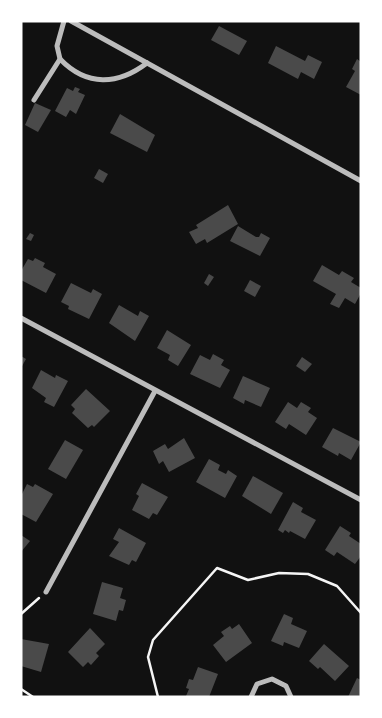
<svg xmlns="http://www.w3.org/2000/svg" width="382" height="718" font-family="'Source Serif 4',serif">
  <rect width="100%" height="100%" fill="#111"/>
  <g fill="#4a4a4a">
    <path d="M219,26L247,41L239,55L211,40Z"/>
    <path d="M276,46L305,61L308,55L322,62L314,79L301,72L298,79L268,63Z"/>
    <path d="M357,59L361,62V95L346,87L355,71L352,69Z"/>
    <path d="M75,87L80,89L78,92L85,95L76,114L70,110L66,117L55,111L67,88L73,91Z"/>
    <path d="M35,103L51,110L38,132L25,125Z"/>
    <path d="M120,114L155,135L147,152L110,133Z"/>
    <path d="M99,169L108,174L103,183L94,178Z"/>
    <path d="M228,205L238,224L207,243L205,239L196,244L189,232L198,228L196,225Z"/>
    <path d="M238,226L256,237H259L261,233L270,238L260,256L230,241Z"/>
    <path d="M30,233L34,235L31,241L26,239Z"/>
    <path d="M35,258L45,263L43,267L56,274L46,293L21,280V271L28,259L33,261Z"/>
    <path d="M322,265L339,275L342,271L354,278L351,282L361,288V293L355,304L345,298L339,308L330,304L336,294L313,281Z"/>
    <path d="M209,274L214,277L208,286L204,283Z"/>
    <path d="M250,280L261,286L255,297L244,291Z"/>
    <path d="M71,283L91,293L93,289L102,294L89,319L68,309L69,306L61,302Z"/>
    <path d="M119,305L138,316L140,311L149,316L135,341L109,323Z"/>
    <path d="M167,330L191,345L178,366L168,360L170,355L157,348Z"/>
    <path d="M213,354L224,360L221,365L230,370L220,388L190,374L200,355L210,360Z"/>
    <path d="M21,356L26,359L21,368Z"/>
    <path d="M302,357L312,364L305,372L296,366Z"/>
    <path d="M41,370L55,378L56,375L68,381L54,407L44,402L46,398L32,388Z"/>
    <path d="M243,376L270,388L261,407L245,400L244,404L233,398Z"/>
    <path d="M86,389L110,411L94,427L92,425L88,428L72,413L75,409L71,405Z"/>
    <path d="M288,402L297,408L301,402L311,408L308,412L317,418L306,435L289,424L286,429L275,422Z"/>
    <path d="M333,428L361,442L351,460L339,453L338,456L322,447Z"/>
    <path d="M184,438L195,458L169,472L163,461L159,464L153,451L165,444L168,449Z"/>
    <path d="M65,440L83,450L66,479L48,469Z"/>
    <path d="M209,459L220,465L218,470L226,474L228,470L237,476L225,498L196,482Z"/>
    <path d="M253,476L283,493L271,514L242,496Z"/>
    <path d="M142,483L168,497L157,515L153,513L149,519L132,510L139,496L136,494Z"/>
    <path d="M27,484L33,487L35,484L53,494L36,522L21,514L22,494Z"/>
    <path d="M293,502L303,508L301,512L316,520L305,539L290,531L289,533L285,530L283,533L278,530Z"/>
    <path d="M340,526L351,533L349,536L361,544V556L355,564L337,552L334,556L325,550Z"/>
    <path d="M119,528L146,543L136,562L132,560L129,565L109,556L119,542L113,539Z"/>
    <path d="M21,535L30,541L21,552Z"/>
    <path d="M102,582L123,588L120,598L126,600L123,611L119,610L116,621L93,614Z"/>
    <path d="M284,614L293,618L291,624L307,631L299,648L284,642L283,646L271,641Z"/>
    <path d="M239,624L252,643L226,662L213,645L224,636L221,632L230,626L232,629Z"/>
    <path d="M90,628L105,644L96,653L99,656L91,665L88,662L83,667L68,652Z"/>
    <path d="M21,639L49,644L41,672L21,666Z"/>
    <path d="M324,644L349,666L335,681L320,667L318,669L309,661Z"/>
    <path d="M198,667L218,674L209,697L186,696L189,689L186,688L189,679L193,680Z"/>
    <path d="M357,678L361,680V697H348Z"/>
  </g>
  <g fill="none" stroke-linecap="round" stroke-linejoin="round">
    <g stroke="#f5f5f5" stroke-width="2.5">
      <path d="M21,614L39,598"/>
      <path d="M21,689L33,697"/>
      <path d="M158,697L148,657L153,640L217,568L248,580L279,573L308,574L337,586L361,613"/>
    </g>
    <g stroke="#bcbcbc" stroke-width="5">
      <path d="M71,21L361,181"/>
      <path d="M60,59C87,87 118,85 147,63"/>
      <path d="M34,100L60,59L57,46L64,21"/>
      <path d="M21,318L361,500"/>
      <path d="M46,592L155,391"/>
      <path d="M251,697L257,684L272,679L286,686L291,697"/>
    </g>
  </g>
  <rect width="382" height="718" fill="none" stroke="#ffffff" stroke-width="45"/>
</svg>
